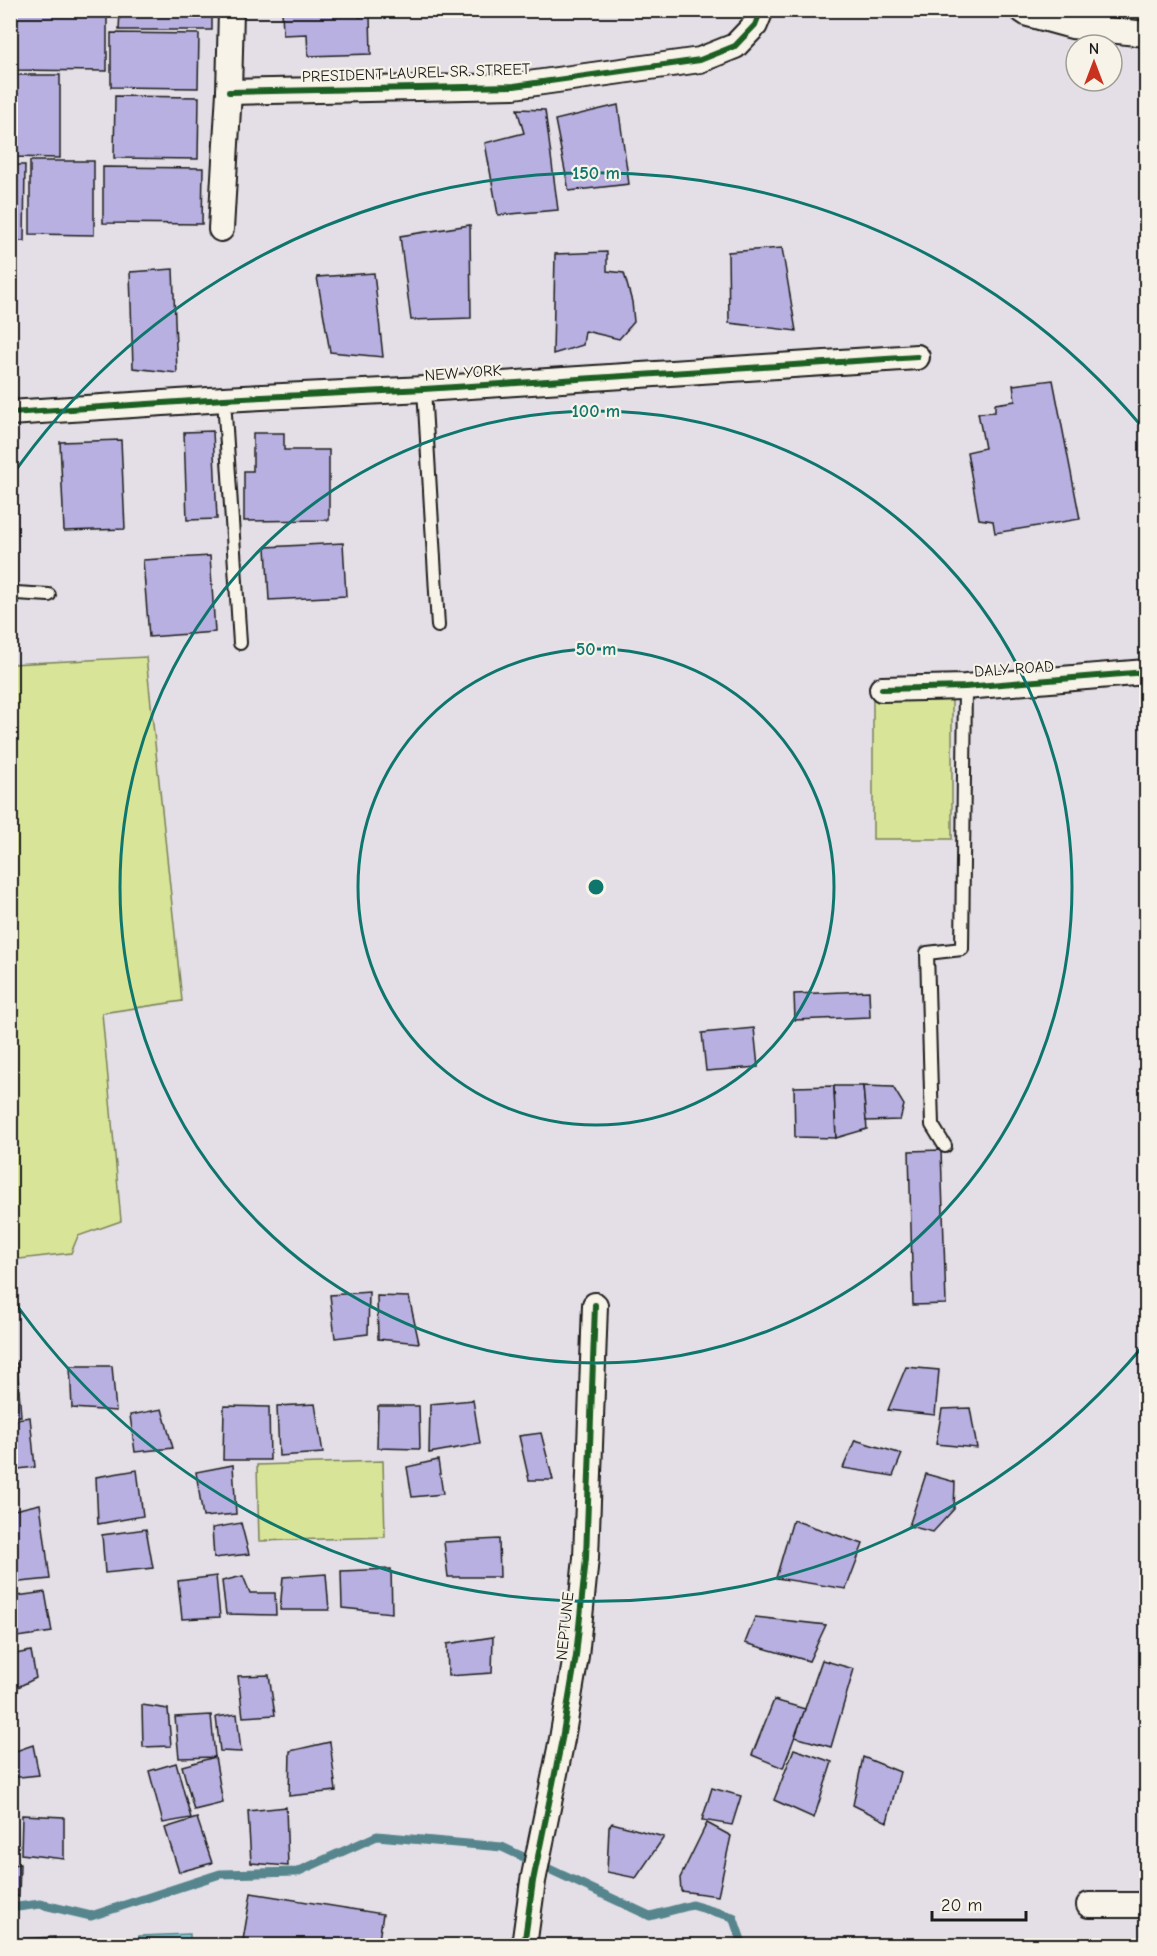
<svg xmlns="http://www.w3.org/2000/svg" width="1157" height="1956" font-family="'Comic Neue',sans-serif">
  <rect width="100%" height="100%" fill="#e4dfe6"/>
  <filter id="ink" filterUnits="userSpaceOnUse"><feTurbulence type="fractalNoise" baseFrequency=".0167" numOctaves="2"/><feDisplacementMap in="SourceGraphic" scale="12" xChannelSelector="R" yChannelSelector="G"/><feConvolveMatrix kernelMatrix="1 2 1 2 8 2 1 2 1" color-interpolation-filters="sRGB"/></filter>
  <g filter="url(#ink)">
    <g fill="#d8e598" stroke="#7a805a" stroke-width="1.5">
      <path d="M146,657L182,1001L102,1013L121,1221L78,1236L71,1253L11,1260V664Z"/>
      <rect x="873" y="692" width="79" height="147"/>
      <path d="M383,1461L385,1537L259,1541L257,1465Z"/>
    </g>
    <path fill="#7ccbd8" stroke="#56858d" stroke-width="1.5" d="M190,1934V1945H139V1936Z"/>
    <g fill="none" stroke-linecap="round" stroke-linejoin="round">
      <path stroke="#56858d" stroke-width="9" d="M10,1908L40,1904L91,1916L220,1874L297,1872L377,1836L502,1847L650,1916L692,1905L733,1917L743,1946"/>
    </g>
    <g fill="#b7b0e1" stroke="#1c1c1c" stroke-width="1.5">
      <path d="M10,10H107V71L10,70Z"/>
      <path d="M120,10H212V30H119Z"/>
      <path d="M282,10H359V17L370,16L371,54L308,56L307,34L283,35Z"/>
      <path d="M111,33L199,34L198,88L111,87Z"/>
      <path d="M10,75H60V158L10,157Z"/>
      <path d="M115,96L199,97L198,159L114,158Z"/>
      <path d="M618,105L629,184L569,191L555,120Z"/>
      <path d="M517,109L545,110L558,210L498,215L485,143L524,133Z"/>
      <path d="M30,161H94V235L30,234Z"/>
      <path d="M10,165H25L24,241H10Z"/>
      <path d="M103,167L203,168L202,224L103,223Z"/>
      <path d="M470,225L471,318L411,320L400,236Z"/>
      <path d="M782,248L796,331L729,323L728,252Z"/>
      <path d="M607,252V271L624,273L632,302L634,322L619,339L585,331L583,345L553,354L555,254Z"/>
      <path d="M173,269L177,373L133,368L130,272Z"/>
      <path d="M374,273L383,357L330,352L317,277Z"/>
      <path d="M1053,380L1080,519L995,533L993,521L979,519L967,452L985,448L978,413L995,412V404L1015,401L1013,385Z"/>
      <path d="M213,431L217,519L187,520L184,432Z"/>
      <path d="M253,433H284V450H329V520L244,521V471H253Z"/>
      <path d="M121,440L125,529L64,531L60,442Z"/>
      <path d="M343,543L346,596L269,600L266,547Z"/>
      <path d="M210,556L215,632L149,637L143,560Z"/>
      <path d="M869,991L870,1017L795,1020L794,994Z"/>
      <path d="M754,1028L758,1067L706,1071L702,1033Z"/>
      <path d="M834,1086L836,1138L795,1137L794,1087Z"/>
      <path d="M834,1086H863L867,1129L836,1138Z"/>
      <path d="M863,1086L893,1087L904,1105L900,1120L866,1121Z"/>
      <path d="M941,1150L946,1304L913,1305L909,1151Z"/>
      <path d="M369,1292L368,1334L335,1338L330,1295Z"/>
      <path d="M377,1296L409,1297L419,1343L378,1339Z"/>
      <path d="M17,1363L21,1416L10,1417V1364Z"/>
      <path d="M70,1366H112L116,1411L72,1408Z"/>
      <path d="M906,1367L939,1370L935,1415L888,1410Z"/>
      <path d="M473,1400L480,1444L429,1453L430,1404Z"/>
      <path d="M315,1404L323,1453L279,1456L277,1406Z"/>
      <path d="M224,1406L269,1407L270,1460H223Z"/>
      <path d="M378,1406H419L420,1449L377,1448Z"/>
      <path d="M970,1408L977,1448L936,1444L942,1409Z"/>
      <path d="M162,1409L173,1448L135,1452L130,1415Z"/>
      <path d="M30,1417L35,1467L10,1470V1420Z"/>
      <path d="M541,1433L553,1480H529L519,1436Z"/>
      <path d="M855,1440L902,1454L893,1476L843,1468Z"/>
      <path d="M438,1460L443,1494L412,1497L407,1467Z"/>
      <path d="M233,1465L236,1514L203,1517L196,1472Z"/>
      <path d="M137,1470L143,1516L98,1524L96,1477Z"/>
      <path d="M926,1474L955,1482L954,1509L933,1532L909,1526Z"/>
      <path d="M40,1504L50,1579L10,1583V1511Z"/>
      <path d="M793,1520L863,1544L846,1589L776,1578Z"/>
      <path d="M241,1523L249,1554L214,1558L212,1528Z"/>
      <path d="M146,1529L153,1568L105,1573L102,1535Z"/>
      <path d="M499,1539L500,1577H448L444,1542Z"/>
      <path d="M391,1569L392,1613L342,1608L341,1571Z"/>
      <path d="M326,1574L329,1610H280L283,1577Z"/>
      <path d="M216,1576L220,1617L182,1619L178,1581Z"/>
      <path d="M243,1576L250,1593H275L276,1615L226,1614L222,1581Z"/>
      <path d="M45,1592L52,1632L10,1638V1597Z"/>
      <path d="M755,1617L826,1625L809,1661L745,1643Z"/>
      <path d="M493,1637L492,1673L448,1676L447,1644Z"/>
      <path d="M31,1651L36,1678L10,1691V1655Z"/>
      <path d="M822,1660L854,1669L831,1747L795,1737Z"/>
      <path d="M269,1675L275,1715L243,1717L238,1676Z"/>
      <path d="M774,1700L805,1709L783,1768L752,1755Z"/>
      <path d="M142,1705L168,1709L171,1746L143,1747Z"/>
      <path d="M237,1714L241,1752L220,1751L216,1717Z"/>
      <path d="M211,1715L215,1757L179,1758L175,1717Z"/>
      <path d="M330,1742L336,1791L289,1796L290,1751Z"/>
      <path d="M33,1745L39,1775L10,1778V1753Z"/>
      <path d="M794,1749L832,1762L814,1818L774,1800Z"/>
      <path d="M215,1757L223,1803L194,1810L182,1766Z"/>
      <path d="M863,1757L900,1772L887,1822L853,1805Z"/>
      <path d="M176,1763L191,1818L163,1823L149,1771Z"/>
      <path d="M712,1788L741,1796L732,1825L702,1820Z"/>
      <path d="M286,1807L288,1866L251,1863L248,1811Z"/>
      <path d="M22,1815L64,1817V1859L21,1854Z"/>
      <path d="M197,1818L212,1863L179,1872L165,1828Z"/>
      <path d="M612,1823L664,1837L636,1878L607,1872L609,1827Z"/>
      <path d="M707,1823L731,1836L718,1896L681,1891L680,1878Z"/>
      <path d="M20,1864L19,1897L10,1894V1865Z"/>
      <path d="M251,1893L383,1914L378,1946H242Z"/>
      <path d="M55,1937L53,1946H10V1941L15,1939Z"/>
    </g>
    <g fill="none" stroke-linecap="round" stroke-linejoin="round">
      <defs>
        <g id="service">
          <path d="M424,389L438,626"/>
          <path d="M224,399L240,643"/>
          <path d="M10,587L16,593L49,595"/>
          <path d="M945,1146L932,1125L927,953L962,949L965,687"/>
        </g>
        <g id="minor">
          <path d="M1022,10L1028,14L1072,26L1146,34"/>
          <path d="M229,92L514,86L700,60L735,46L755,25L761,10"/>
          <path d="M221,229L229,92L231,10"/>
          <path d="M10,413L224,399L424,389L917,357"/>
          <path d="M882,689L965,687L1146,672"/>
          <path d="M1089,1905H1146"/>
          <path d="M524,1946L533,1881L562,1739L576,1656L586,1558L595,1305"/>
        </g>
      </defs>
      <use href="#service" stroke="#1c1c1c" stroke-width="16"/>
      <use href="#minor" stroke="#1c1c1c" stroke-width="28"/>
      <use href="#service" stroke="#f7f3e8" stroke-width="12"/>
      <use href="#minor" stroke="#f7f3e8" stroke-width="24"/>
      <defs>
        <g id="cycleway">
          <path d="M229,92L514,86L700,60L735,46L755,25L761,10"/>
          <path d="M10,413L224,399L424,389L917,357"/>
          <path d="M882,689L965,687L1146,672"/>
          <path d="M524,1946L533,1881L562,1739L576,1656L586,1558L595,1305"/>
        </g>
      </defs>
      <use href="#cycleway" stroke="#f7f3e8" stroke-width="10"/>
      <use href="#cycleway" stroke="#1b5e20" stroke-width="6"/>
    </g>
  </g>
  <g fill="none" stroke="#0f766e" stroke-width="3">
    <circle cx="596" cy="887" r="238"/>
    <circle cx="596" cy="887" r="476"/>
    <path d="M1143 1346A714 714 0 0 1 11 1297M11 477A714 714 0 0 1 1143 428"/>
  </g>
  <g text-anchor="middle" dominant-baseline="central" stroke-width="4.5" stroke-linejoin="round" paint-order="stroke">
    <g font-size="16" fill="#1c1c1c" stroke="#f7f3e8">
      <text transform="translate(416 73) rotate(-2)">PRESIDENT LAUREL SR. STREET</text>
      <text transform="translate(463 373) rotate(-4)">NEW YORK</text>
      <text transform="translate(1014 669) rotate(-4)">DALY ROAD</text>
      <text transform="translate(565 1626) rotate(-84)">NEPTUNE</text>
    </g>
  </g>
  <circle cx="596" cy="887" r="9" fill="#0f766e" stroke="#f7f3e8" stroke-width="3"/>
  <g font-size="18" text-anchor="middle" font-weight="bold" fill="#0f766e" stroke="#f7f3e8" stroke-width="4.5" stroke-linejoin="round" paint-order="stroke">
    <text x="596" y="179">150 m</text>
    <text x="596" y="417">100 m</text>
    <text x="596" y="655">50 m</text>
  </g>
  <rect width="1157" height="1956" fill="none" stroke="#f7f3e8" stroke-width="36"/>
  <rect x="18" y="18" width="1121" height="1920" fill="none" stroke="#1c1c1c" stroke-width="2" filter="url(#ink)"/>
  <g transform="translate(1094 63)"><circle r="28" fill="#f7f3e8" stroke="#9f9d96" stroke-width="1.5"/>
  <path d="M0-4.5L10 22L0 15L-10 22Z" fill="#c8321e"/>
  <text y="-9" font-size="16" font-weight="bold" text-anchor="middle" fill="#1c1c1c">N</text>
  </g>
  <path d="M932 1911v9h94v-9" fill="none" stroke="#1c1c1c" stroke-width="3"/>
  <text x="941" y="1911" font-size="18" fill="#1c1c1c" stroke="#f7f3e8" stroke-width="4.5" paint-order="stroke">20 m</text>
</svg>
